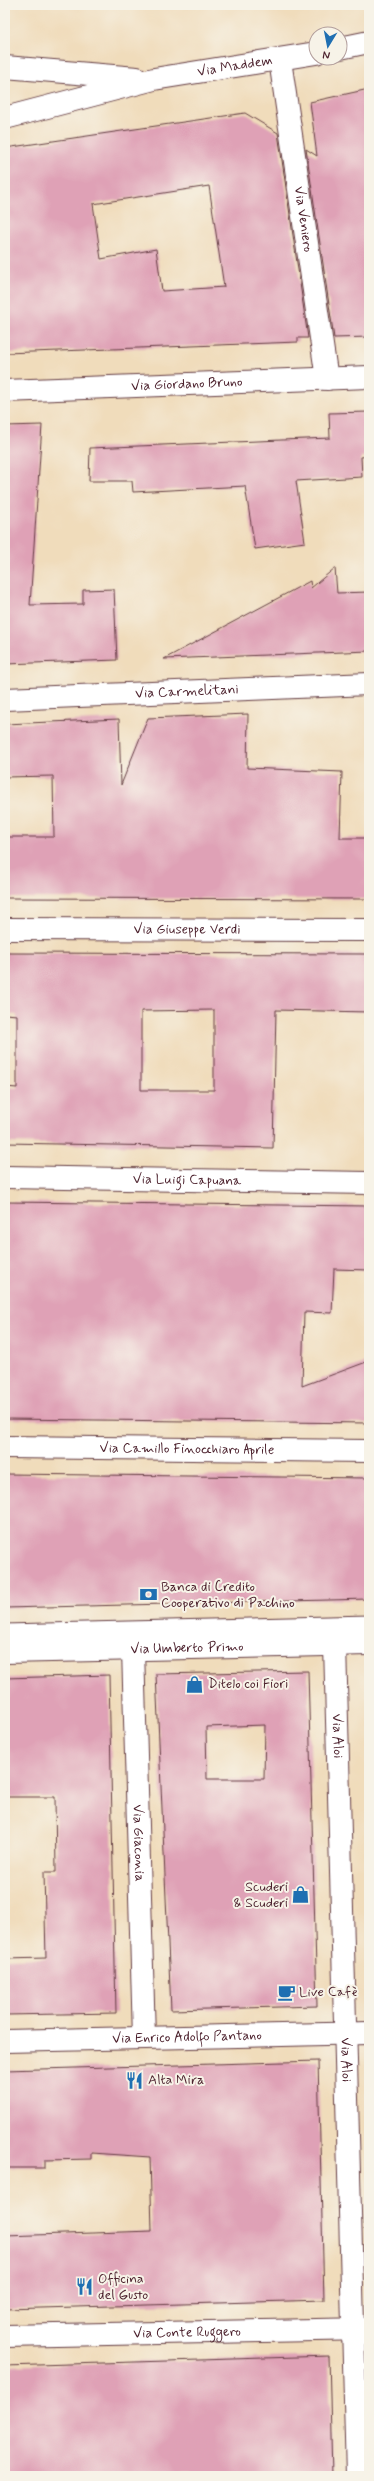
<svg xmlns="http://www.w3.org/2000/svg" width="374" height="2481" font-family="Mynerve,sans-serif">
  <rect width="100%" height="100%" fill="#f7f3e8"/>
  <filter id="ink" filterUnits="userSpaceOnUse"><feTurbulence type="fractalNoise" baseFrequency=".025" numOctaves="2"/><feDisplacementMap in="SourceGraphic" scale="8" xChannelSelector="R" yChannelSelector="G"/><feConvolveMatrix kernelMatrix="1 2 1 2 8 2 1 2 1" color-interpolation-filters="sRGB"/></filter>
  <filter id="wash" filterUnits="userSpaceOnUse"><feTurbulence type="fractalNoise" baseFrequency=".012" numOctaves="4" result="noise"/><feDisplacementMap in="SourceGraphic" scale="16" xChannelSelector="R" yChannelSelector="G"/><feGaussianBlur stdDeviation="0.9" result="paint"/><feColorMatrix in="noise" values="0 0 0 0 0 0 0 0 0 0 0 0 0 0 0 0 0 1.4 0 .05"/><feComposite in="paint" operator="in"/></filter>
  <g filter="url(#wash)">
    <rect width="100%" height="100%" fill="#f0dcbb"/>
    <g id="blocks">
      <g fill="#dfa1b6" fill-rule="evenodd">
        <path d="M369,89V337L334,338L306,149L317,156L310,102Z"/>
        <path d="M245,113L278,133L308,338H298V342L5,353V148ZM209,186L224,287L162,291L156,249L101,259L93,204Z"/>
        <path d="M369,412V456L361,457L362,477L296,481L305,542L255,549L245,486L133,492L132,481H89L90,448L330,438L329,413Z"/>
        <path d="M42,425L30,605L83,604V590L114,589L117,660L5,664V426Z"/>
        <path d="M335,568L337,593L369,592V651L164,659L310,581L311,588Z"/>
        <path d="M248,714L247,768L342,772L340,838H369V899L5,898V837H54L53,776L5,777V724L119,719L121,785L148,718Z"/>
        <path d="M5,953L369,954V1012L276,1010L273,1148L5,1143V1087L17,1088V1015L5,1014ZM214,1010V1090H141V1011Z"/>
        <path d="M5,1202L369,1206V1270L334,1269L332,1313L304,1312L302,1386L369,1361V1423L5,1419Z"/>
        <path d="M5,1474L369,1478V1599L5,1608Z"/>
        <path d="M308,1671L317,2006L171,2010L156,1674ZM265,1725L264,1779H207L206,1727Z"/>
        <path d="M109,1675L116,2013L5,2015V1959L46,1958L44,1872H56L55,1797H5V1678Z"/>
        <path d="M318,2061L324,2300L5,2309V2236L152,2231L150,2157L91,2153V2159L45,2160V2168H5V2070Z"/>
        <path d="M329,2356L332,2476H5V2366Z"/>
      </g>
    </g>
  </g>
  <g filter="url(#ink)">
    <use href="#blocks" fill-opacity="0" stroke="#633b41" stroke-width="1"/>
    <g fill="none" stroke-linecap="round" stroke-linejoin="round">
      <defs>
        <path id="lane" d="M5,1634L369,1625"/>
        <g id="street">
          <path d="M340,48L369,42"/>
          <path id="s1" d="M280,60L327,379"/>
          <path d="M5,67L137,78"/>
          <path id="s2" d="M5,118L154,79L316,53"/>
          <path id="s3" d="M5,391L369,377"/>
          <path id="s4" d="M5,699L369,684"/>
          <path id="s5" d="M5,929L369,930"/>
          <path id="s6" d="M5,1177L369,1183"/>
          <path id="s7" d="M5,1447L369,1451"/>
          <path id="s8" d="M335,1645L357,2476"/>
          <path id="s9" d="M133,1649L144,2038"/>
          <path id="s10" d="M5,2041L369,2033"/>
          <path id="s11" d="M5,2336L369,2329"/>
        </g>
        <g id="primary">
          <path id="s12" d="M5,1652L369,1644"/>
        </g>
      </defs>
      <use href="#lane" stroke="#633b41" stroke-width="21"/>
      <use href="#street" stroke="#633b41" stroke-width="24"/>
      <use href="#primary" stroke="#633b41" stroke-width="24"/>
      <use href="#lane" stroke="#fff" stroke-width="19"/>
      <use href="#street" stroke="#fff" stroke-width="22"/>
      <use href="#primary" stroke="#fff" stroke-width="22"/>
    </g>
  </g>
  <defs>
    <symbol id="bank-bare" viewBox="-9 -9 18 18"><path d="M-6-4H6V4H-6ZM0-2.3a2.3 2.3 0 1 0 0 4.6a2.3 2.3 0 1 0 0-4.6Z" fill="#1f6fb2" stroke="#f7f3e8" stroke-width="2.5" paint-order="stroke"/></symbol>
    <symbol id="shop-bare" viewBox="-9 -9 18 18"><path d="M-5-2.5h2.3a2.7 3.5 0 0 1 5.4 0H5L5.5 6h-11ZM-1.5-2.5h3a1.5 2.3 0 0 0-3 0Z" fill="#1f6fb2" stroke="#f7f3e8" stroke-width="2.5" paint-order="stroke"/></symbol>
    <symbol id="cafe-bare" viewBox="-9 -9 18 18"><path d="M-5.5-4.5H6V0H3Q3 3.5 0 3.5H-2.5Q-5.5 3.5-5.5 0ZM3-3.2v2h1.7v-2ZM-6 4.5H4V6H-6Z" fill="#1f6fb2" stroke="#f7f3e8" stroke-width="2.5" paint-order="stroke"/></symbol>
    <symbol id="restaurant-bare" viewBox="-9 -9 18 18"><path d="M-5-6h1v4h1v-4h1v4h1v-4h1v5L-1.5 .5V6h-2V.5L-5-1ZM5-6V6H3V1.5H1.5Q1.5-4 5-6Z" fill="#1f6fb2" stroke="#f7f3e8" stroke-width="2.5" paint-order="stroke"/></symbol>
  </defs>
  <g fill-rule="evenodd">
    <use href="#bank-bare" x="136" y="1582" width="25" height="25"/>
    <use href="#shop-bare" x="182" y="1672" width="25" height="25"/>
    <use href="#shop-bare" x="288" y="1882" width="25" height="25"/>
    <use href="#cafe-bare" x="274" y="1980" width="25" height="25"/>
    <use href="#restaurant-bare" x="122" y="2068" width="25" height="25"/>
    <use href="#restaurant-bare" x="72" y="2274" width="25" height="25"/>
  </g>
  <g text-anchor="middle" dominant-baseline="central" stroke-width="4" stroke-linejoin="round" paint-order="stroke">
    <g font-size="14" fill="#4a1f2b" stroke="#f7f3e8">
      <text stroke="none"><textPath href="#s2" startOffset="236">Via Maddem</textPath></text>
      <text stroke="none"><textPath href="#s1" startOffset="161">Via Veniero</textPath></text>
      <text stroke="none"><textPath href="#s3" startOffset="182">Via Giordano Bruno</textPath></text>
      <text stroke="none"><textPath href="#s4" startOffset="182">Via Carmelitani</textPath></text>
      <text stroke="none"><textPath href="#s5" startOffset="182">Via Giuseppe Verdi</textPath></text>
      <text stroke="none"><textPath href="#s6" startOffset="182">Via Luigi Capuana</textPath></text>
      <text stroke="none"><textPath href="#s7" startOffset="182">Via Camillo Finocchiaro Aprile</textPath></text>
      <text stroke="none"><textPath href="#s12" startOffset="182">Via Umberto Primo</textPath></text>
      <text stroke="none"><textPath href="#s8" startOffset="91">Via Aloi</textPath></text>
      <text stroke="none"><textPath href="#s9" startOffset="194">Via Giaconia</textPath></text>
      <text stroke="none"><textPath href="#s10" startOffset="182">Via Enrico Adolfo Pantano</textPath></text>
      <text stroke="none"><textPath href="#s8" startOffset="415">Via Aloi</textPath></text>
      <text stroke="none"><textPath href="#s11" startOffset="182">Via Conte Ruggero</textPath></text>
    </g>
    <g font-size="14" fill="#4a1f2b" stroke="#f7f3e8" text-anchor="start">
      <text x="161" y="1587">Banca di Credito<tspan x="161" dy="16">Cooperativo di Pachino</tspan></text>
      <text x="208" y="1684">Ditelo coi Fiori</text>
      <text x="288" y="1887" text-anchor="end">Scuderi<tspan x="288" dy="16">&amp; Scuderi</tspan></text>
      <text x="299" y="1992">Live Cafè</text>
      <text x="148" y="2080">Alta Mira</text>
      <text x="98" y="2279">Officina<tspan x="98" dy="16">del Gusto</tspan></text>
    </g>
  </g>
  <rect width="374" height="2481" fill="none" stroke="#f7f3e8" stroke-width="20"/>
  <g transform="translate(328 46) rotate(190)"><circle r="19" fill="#f7f3e8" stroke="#b29e9c"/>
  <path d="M0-3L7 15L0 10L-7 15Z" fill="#1f6fb2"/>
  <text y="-6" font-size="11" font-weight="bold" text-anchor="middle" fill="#4a1f2b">N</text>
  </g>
</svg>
